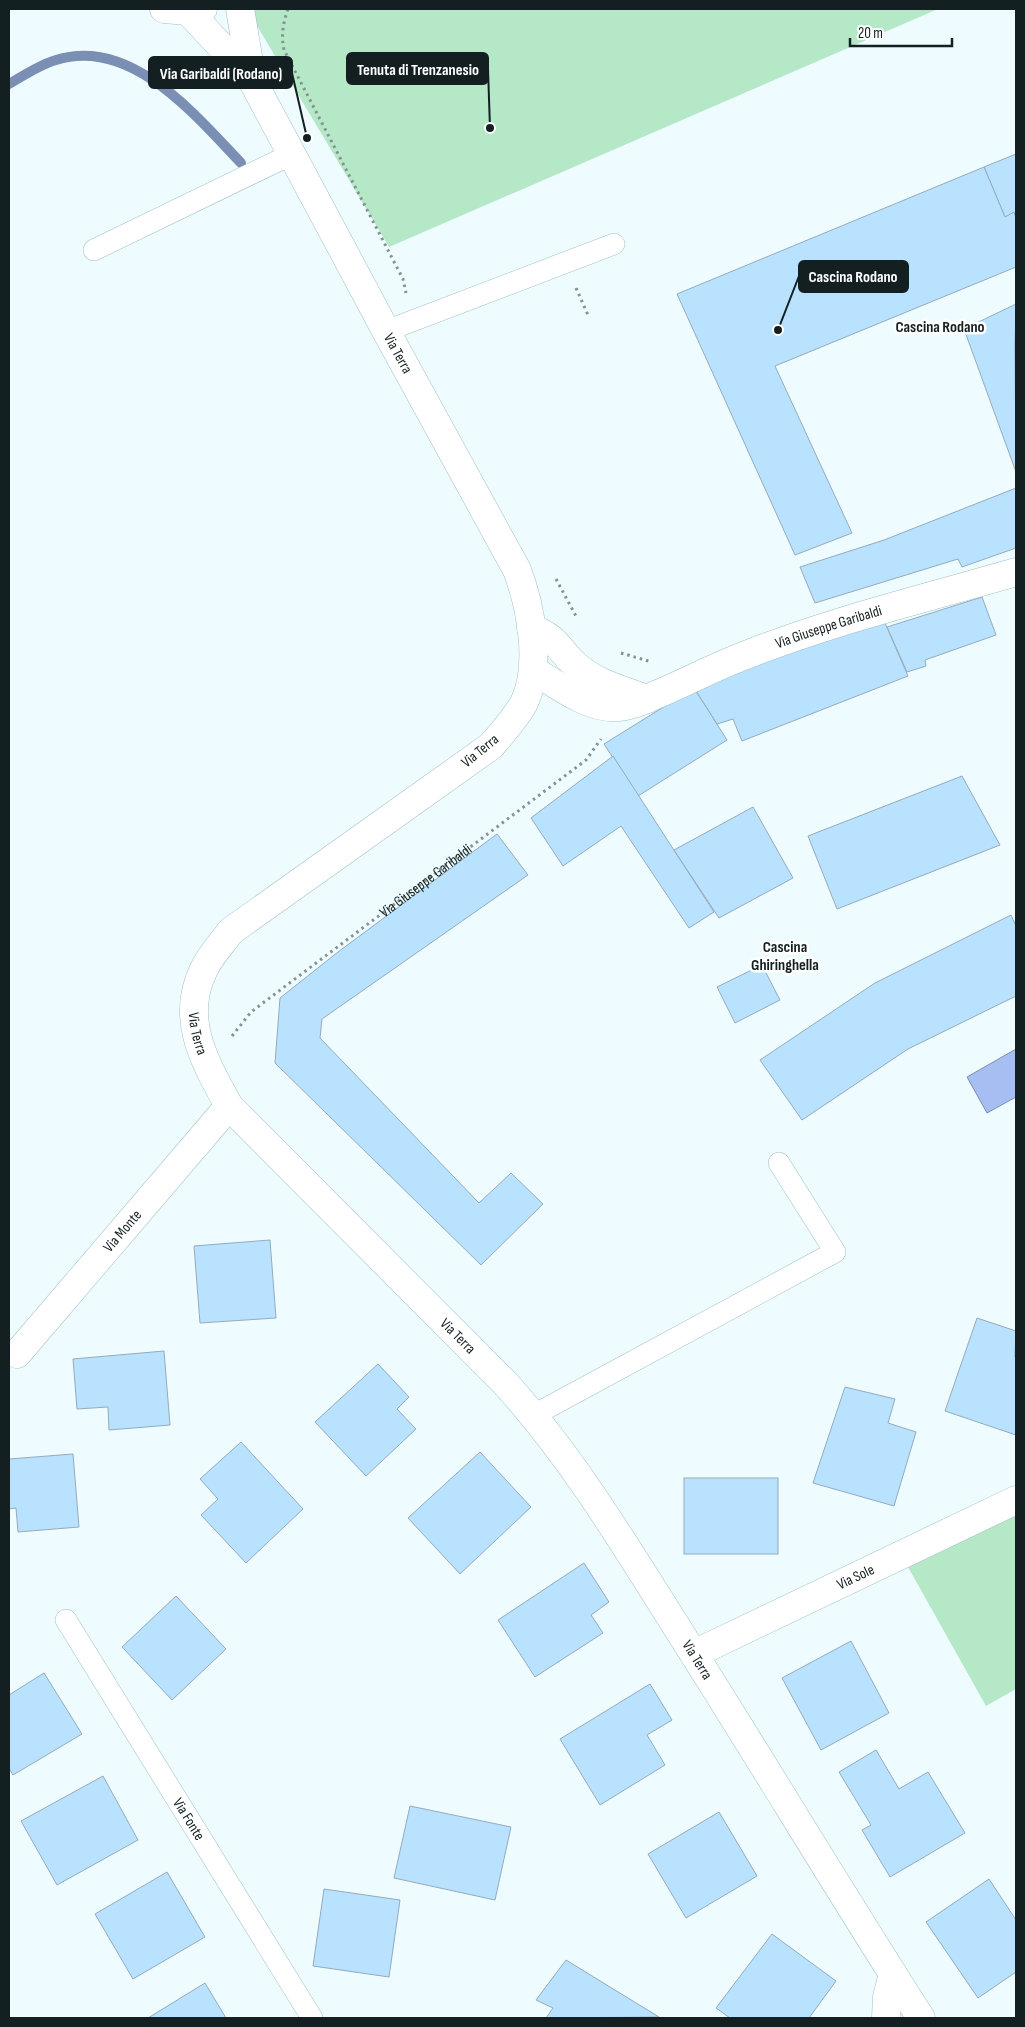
<svg xmlns="http://www.w3.org/2000/svg" width="1025" height="2027" font-family="'Sofia Sans Condensed',sans-serif">
  <rect width="100%" height="100%" fill="#effcff"/>
  <g fill="#b5e8c7">
    <path d="M247,9H938L389,247Z"/>
    <path d="M1016,1515V1689L986,1706L908,1567Z"/>
  </g>
  <path fill="#a7bef3" stroke="#7b8eb4" d="M1016,1049V1097L987,1113L967,1077Z"/>
  <g fill="none" stroke-linecap="round" stroke-linejoin="round">
    <path stroke="#7b8eb4" stroke-width="10" d="M9,84C23,76 39,65 56,60C131,36 196,116 241,163"/>
  </g>
  <g fill="#b8e2ff" stroke="#94abbb">
    <path d="M1016,154V222L1005,217L984,167Z"/>
    <path d="M984,167L1005,217L1014,212L1016,218V267L775,366L852,533L795,555L677,294Z"/>
    <path d="M1016,304L1015,345L1016,472L964,329Z"/>
    <path d="M1016,488V548L962,567L958,559L815,603L800,567L884,540Z"/>
    <path d="M982,597L996,635L925,660L926,666L907,672L887,627Z"/>
    <path d="M882,616L908,676L742,741L733,719L717,724L694,688Z"/>
    <path d="M694,688L727,740L638,796L604,744Z"/>
    <path d="M613,756L714,912L689,928L621,826L563,866L531,818Z"/>
    <path d="M962,776L1000,845L837,909L808,836Z"/>
    <path d="M753,807L793,878L719,918L674,850Z"/>
    <path d="M497,834L528,875L322,1019L320,1038L479,1203L511,1173L543,1204L481,1265L275,1063L280,998L338,952Z"/>
    <path d="M1011,915L1016,926V996L908,1049L802,1120L760,1060L875,983Z"/>
    <path d="M762,965L780,1000L735,1023L717,987Z"/>
    <path d="M270,1240L276,1318L200,1323L194,1246Z"/>
    <path d="M977,1318L1016,1331L1015,1357L1016,1358V1435L945,1411Z"/>
    <path d="M164,1351L170,1425L109,1430L108,1407L77,1409L73,1359Z"/>
    <path d="M378,1364L409,1397L397,1409L416,1429L366,1476L315,1422Z"/>
    <path d="M845,1387L895,1399L888,1423L916,1432L894,1506L813,1483Z"/>
    <path d="M241,1442L303,1509L246,1563L201,1515L218,1499L200,1479Z"/>
    <path d="M480,1452L531,1507L460,1574L408,1518Z"/>
    <path d="M73,1454L79,1527L18,1532L16,1508L9,1509V1459Z"/>
    <rect x="684" y="1478" width="94" height="76"/>
    <path d="M584,1563L609,1602L591,1615L603,1633L535,1677L498,1620Z"/>
    <path d="M176,1596L226,1649L172,1700L122,1647Z"/>
    <path d="M851,1641L889,1713L821,1750L782,1678Z"/>
    <path d="M44,1673L82,1734L13,1775L9,1768V1695Z"/>
    <path d="M650,1684L672,1720L647,1735L665,1765L600,1805L560,1739Z"/>
    <path d="M876,1750L899,1789L928,1772L965,1833L890,1877L862,1830L871,1825L839,1772Z"/>
    <path d="M103,1776L138,1840L57,1885L21,1821Z"/>
    <path d="M410,1806L511,1827L495,1900L394,1878Z"/>
    <path d="M719,1812L757,1876L686,1918L648,1854Z"/>
    <path d="M167,1872L205,1937L133,1979L95,1914Z"/>
    <path d="M989,1879L1016,1920V1972L978,1998L926,1922Z"/>
    <path d="M324,1889L400,1900L389,1977L313,1966Z"/>
    <path d="M772,1934L836,1981L809,2018H730L716,2008Z"/>
    <path d="M566,1960L659,2017L546,2018L553,2008L536,2000Z"/>
    <path d="M205,1983L226,2018H148Z"/>
  </g>
  <g fill="none" stroke-linecap="round" stroke-linejoin="round">
    <defs>
      <g id="service">
        <path d="M94,250L292,154"/>
        <path d="M386,331L614,244"/>
        <path d="M534,1415L835,1252L779,1163"/>
        <path id="s2" d="M66,1620L312,2018"/>
      </g>
      <g id="minor">
        <path d="M531,628C560,639 558,651 579,668C598,684 623,690 647,699"/>
        <path id="s3" d="M533,670C556,684 589,710 618,707C634,706 650,697 665,691C690,680 715,667 741,657C830,621 924,599 1016,572"/>
        <path id="s4" d="M17,1354L229,1106"/>
        <path id="s5" d="M694,1654L1016,1500"/>
        <path d="M886,2018L887,1997L893,1974"/>
      </g>
      <g id="tertiary">
        <path d="M164,9L188,11L203,9"/>
        <path d="M240,9L252,80"/>
        <path id="s6" d="M188,11L252,80L386,331L517,570C531,607 542,666 524,703C515,719 503,732 491,746L231,931C222,943 210,956 204,969C179,1019 205,1062 229,1106L505,1383C572,1457 623,1542 676,1626C759,1756 838,1889 921,2018"/>
      </g>
    </defs>
    <use href="#service" stroke="#a1c0c6" stroke-width="22"/>
    <use href="#minor" stroke="#a1c0c6" stroke-width="29"/>
    <use href="#tertiary" stroke="#a1c0c6" stroke-width="29"/>
    <g stroke="#859294" stroke-width="3" stroke-dasharray="2.5 4" stroke-linecap="butt">
      <path d="M288,9C283,23 281,35 284,50L403,279L406,293"/>
      <path d="M576,288L588,315"/>
      <path d="M556,579L577,618"/>
      <path d="M621,653L652,662"/>
      <path id="s1" d="M232,1036L251,1012L586,760L601,739"/>
    </g>
    <use href="#service" stroke="#fff" stroke-width="21"/>
    <use href="#minor" stroke="#fff" stroke-width="28"/>
    <use href="#tertiary" stroke="#fff" stroke-width="28"/>
  </g>
  <g text-anchor="middle" dominant-baseline="central" stroke-width="5" stroke-linejoin="round" paint-order="stroke">
    <g font-size="15" fill="#131f21" stroke="#fff">
      <text stroke="none"><textPath href="#s6" startOffset="404">Via Terra</textPath></text>
      <text stroke="none"><textPath href="#s3" startOffset="320">Via Giuseppe Garibaldi</textPath></text>
      <text transform="translate(480 751) rotate(-39)">Via Terra</text>
      <text stroke="none"><textPath href="#s1" startOffset="249">Via Giuseppe Garibaldi</textPath></text>
      <text stroke="none"><textPath href="#s6" startOffset="1274">Via Terra</textPath></text>
      <text stroke="none"><textPath href="#s4" startOffset="162">Via Monte</textPath></text>
      <text stroke="none"><textPath href="#s6" startOffset="1678">Via Terra</textPath></text>
      <text stroke="none"><textPath href="#s5" startOffset="179">Via Sole</textPath></text>
      <text stroke="none"><textPath href="#s6" startOffset="2082">Via Terra</textPath></text>
      <text stroke="none"><textPath href="#s2" startOffset="234">Via Fonte</textPath></text>
    </g>
    <g font-size="16" font-weight="bold" fill="#131f21" stroke="#fff">
      <text x="940" y="327">Cascina Rodano</text>
      <text x="785" y="947">Cascina<tspan x="785" dy="18">Ghiringhella</tspan></text>
    </g>
  </g>
  <path fill="none" stroke="#131f21" stroke-width="2" d="M490 128L488 69M307 138L292 73M778 330L799 276"/>
  <g fill="#131f21" stroke="#fff" stroke-width="2">
    <circle cx="490" cy="128" r="5"/>
    <circle cx="307" cy="138" r="5"/>
    <circle cx="778" cy="330" r="5"/>
  </g>
  <g fill="#131f21" stroke="#131f21" stroke-width="2">
    <rect x="347" y="53" width="141" height="31" rx="5"/>
    <rect x="149" y="57" width="143" height="31" rx="5"/>
    <rect x="799" y="261" width="109" height="31" rx="5"/>
  </g>
  <g font-size="16" text-anchor="middle" font-weight="bold" fill="#fff">
    <text x="418" y="75">Tenuta di Trenzanesio</text>
    <text x="221" y="79">Via Garibaldi (Rodano)</text>
    <text x="853" y="282">Cascina Rodano</text>
  </g>
  <rect width="1025" height="2027" fill="none" stroke="#131f21" stroke-width="20"/>
  <path d="M850 38v8h102v-8" fill="none" stroke="#131f21" stroke-width="2.5"/>
  <text x="858" y="38" font-size="15" fill="#131f21" stroke="#ffffff" stroke-width="4" paint-order="stroke">20 m</text>
</svg>
